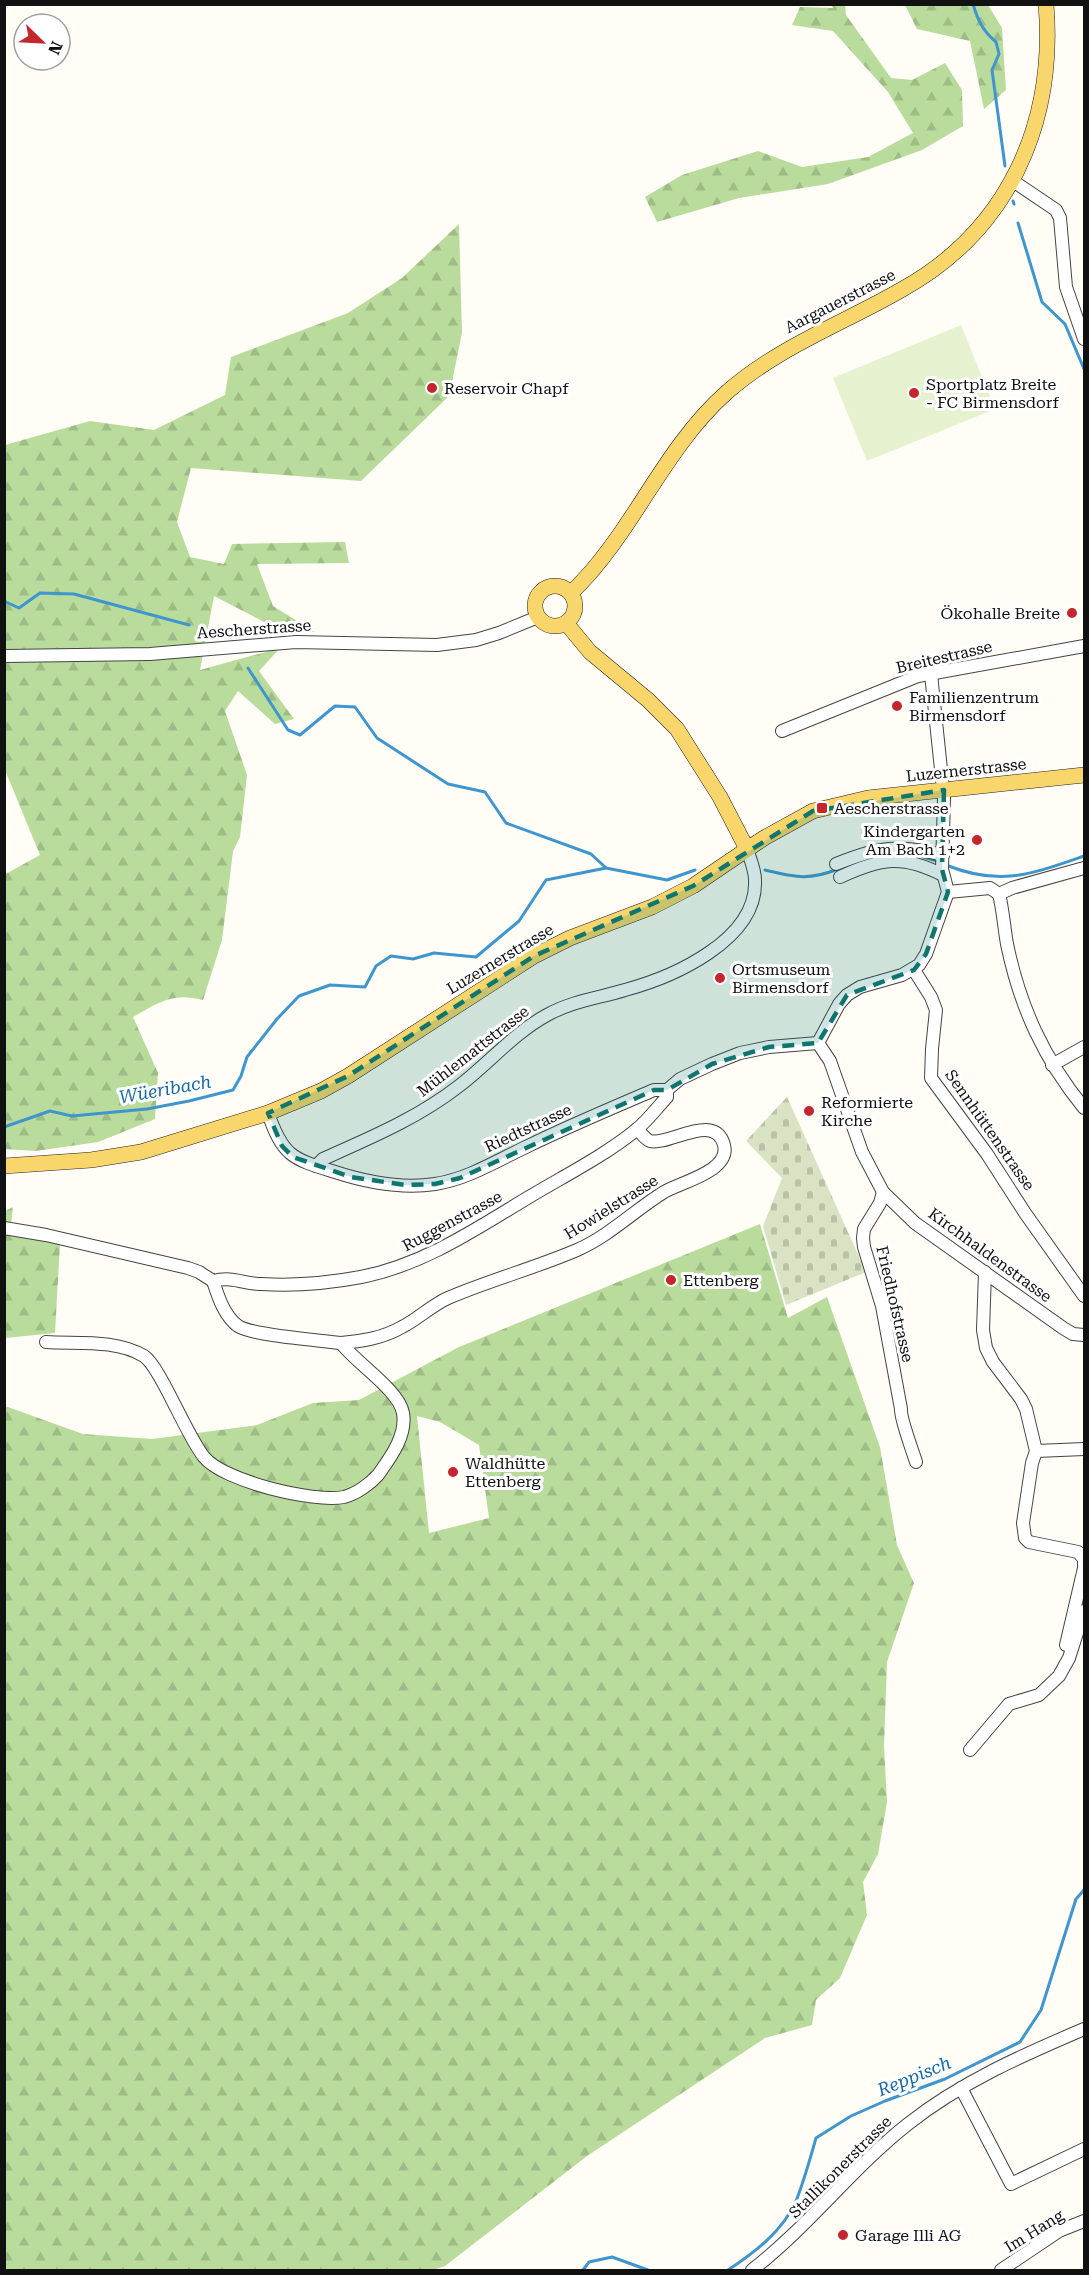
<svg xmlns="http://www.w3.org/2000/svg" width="1089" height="2275" font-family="'Roboto Serif',serif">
  <defs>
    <pattern id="forest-firs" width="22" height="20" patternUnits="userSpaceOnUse" patternTransform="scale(1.5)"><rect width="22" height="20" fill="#b9dc9c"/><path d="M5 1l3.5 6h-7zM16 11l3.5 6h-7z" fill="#9ebc85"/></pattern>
    <pattern id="cemetery-stones" width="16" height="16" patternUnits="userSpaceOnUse" patternTransform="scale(1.5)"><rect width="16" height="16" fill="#d9e3c4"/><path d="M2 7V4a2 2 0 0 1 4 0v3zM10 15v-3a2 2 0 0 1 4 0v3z" fill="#b9c2a7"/></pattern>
  </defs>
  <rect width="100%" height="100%" fill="#fffdf5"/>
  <g fill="url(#forest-firs)" fill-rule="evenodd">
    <path d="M832,5H845L846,15L891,78L912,80L945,63L962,90L963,126L922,150L828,184L739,198L657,222L645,197L682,175L758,151L802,167L868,157L913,133L888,92L833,31L792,25L800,7L833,8Z"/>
    <path d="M905,5H988L1002,28L1006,90L984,109L970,41L917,29Z"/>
    <path d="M459,224L462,333L449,396L361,481L191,468L177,522L190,557L224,564L232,544L345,542L349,563L257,564L273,606L315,632L287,634L214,596L200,670L280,648L259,671L294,719L275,724L238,691L225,711L247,775L240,837L233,851L222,940L203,1000C173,992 159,1002 133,1017L158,1073L155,1119L98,1142L36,1151L5,1149L4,875L40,855L5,770V445L90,421L154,430L225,395L231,357L348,313L402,278Z"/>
    <path d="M13,1207L10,1234L60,1244L55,1333L5,1338V1211Z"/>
    <path d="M760,1224L788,1318L827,1297L880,1447L897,1545L914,1583L887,1662L884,1746L887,1802L878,1854L863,1882L867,1915L840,1978L816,2000L812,2025L765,2038L587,2156L445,2266L433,2270H5V1406L83,1434L152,1439L257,1425L313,1403L359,1400L459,1347ZM417,1416L440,1422L479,1445L489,1518L429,1533Z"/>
  </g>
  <path fill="url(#cemetery-stones)" d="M787,1097L866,1272L786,1305L763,1226L782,1178L746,1141Z"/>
  <path fill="#e6f2cf" d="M961,325L995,409L867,461L833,378Z"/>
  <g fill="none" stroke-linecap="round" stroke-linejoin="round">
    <g stroke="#3f96cf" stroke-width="3">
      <path d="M973,4C978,21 983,31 996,42L999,54L992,70L1005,166"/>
      <path d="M1013,201L1014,204"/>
      <path d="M1018,223L1042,302L1065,324L1084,369"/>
      <path d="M4,601L19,608L40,593L74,594L189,625"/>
      <path d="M248,668L288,730L300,735L335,706L355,707L377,738L448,784L485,792L506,823L591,854L605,867"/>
      <path d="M920,856L940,862"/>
      <path d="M946,865C1000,887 1032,874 1084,856"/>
      <path d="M765,870C795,877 808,881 838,869"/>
      <path d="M4,1127L50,1111L72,1116L147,1109L189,1101L233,1090L241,1076L247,1057L277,1019L299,996L330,985L365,987L376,966L391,956L413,959L434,953L476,957L519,921L546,880L606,868L667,880L695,870"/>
      <path d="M583,2270L589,2262L612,2257L648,2270"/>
      <path d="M728,2270C754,2253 783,2231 796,2201C804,2181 810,2159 816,2138L851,2116L885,2101L945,2079L1020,2042L1041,2010L1076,1899L1084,1890"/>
    </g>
    <defs>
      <g id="minor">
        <path d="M1013,181L1056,210L1060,218L1066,287L1084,339"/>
        <path d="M4,656L150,654L296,642L437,645L476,640L499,633L538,617"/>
        <path d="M782,731L918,676L1084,646"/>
        <path d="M836,864C878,847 898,844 943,855"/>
        <path d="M840,877C881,858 902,854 943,875"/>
        <path d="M948,892L990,888L999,894"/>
        <path d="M999,894C1003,910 1004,927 1007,944C1020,1007 1044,1059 1084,1108"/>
        <path d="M999,894L1012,888L1084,868"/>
        <path d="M914,970L931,997L936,1010L932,1049L931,1078L987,1154L1025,1213L1084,1296"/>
        <path d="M818,1043L839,1004L847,995L860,987L902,975L919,965L926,954L948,892L942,869L944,798L931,674"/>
        <path d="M818,1043L830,1061L862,1152L883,1192L915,1223L1063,1328L1073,1334L1084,1335"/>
        <path d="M1052,1065L1084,1047"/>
        <path d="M268,1113C283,1157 293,1159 335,1172C366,1182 402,1189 435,1184C468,1179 498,1160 528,1146C569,1126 612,1108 654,1090H667L680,1079L712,1064L740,1053L769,1047L818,1043"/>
        <path d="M316,1166L323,1159C370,1138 418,1118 459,1086C489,1063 514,1033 547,1015C572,1001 599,998 625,990C673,977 758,940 755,880C755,869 750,859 747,849"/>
        <path d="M883,1192L880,1203L864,1229L863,1238L864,1247L882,1306L901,1409C900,1418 912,1449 916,1462"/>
        <path d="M4,1228L46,1235L188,1268L199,1272L213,1281C234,1276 243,1284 262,1284C295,1286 329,1283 361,1277C423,1265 476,1229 529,1197C564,1176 604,1156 636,1130C648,1120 657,1108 667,1097V1090"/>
        <path d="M985,1272L983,1330L986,1348L993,1362L1021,1399L1026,1409L1036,1451L1032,1463L1023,1523L1025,1538L1029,1542L1078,1552L1084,1559V1565"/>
        <path d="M46,1342C77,1344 116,1339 144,1356C161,1368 186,1435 204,1457C223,1481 314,1503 344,1497C356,1494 370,1484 378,1475C390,1458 407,1436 403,1413C399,1390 357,1364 341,1343C319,1340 254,1336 238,1326C224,1316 218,1296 213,1281"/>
        <path d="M341,1343C363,1341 383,1338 402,1327C418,1319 432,1305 448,1298C490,1280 535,1268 577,1250C609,1236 635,1210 664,1192C681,1182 731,1171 724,1145C715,1111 669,1146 650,1141C645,1139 641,1133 637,1129"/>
        <path d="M1036,1451L1084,1449"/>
        <path d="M1066,1645L1084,1568"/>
        <path d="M970,1750L1009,1704L1039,1695L1059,1676L1069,1658L1084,1611"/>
        <path d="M961,2088L1011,2184L1084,2149"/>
        <path d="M752,2270C809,2226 852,2168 908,2124C961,2082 1023,2055 1084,2029"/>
        <path d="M1001,2270L1059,2231L1084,2221"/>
      </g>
      <g id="major">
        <circle cx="555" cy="606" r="20"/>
        <path d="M571,593C633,534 662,450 726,393C778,347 842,324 901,290C1008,231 1056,124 1046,4"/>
        <path d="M566,623L590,652L648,700L677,729L720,797L747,849"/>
        <path d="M4,1166L91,1160L141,1152L268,1113L321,1091L348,1076L534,956L570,938L652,907L693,886L764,838L813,811L868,798L1084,775"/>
      </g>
    </defs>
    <use href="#minor" stroke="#444" stroke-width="14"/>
    <use href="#major" stroke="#222" stroke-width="16"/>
    <use href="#minor" stroke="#fff" stroke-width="12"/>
    <use href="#major" stroke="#f9d66b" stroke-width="15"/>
  </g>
  <path fill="#0f766e" fill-opacity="0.2" stroke="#0f766e" stroke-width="4.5" stroke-dasharray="12 8" stroke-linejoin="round" d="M944,790L942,869L948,892L926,954L914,970L847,995L818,1043L769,1047L712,1064L667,1090H654L460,1178L435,1184L405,1185L351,1177L293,1157L282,1146L268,1113L348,1076L534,956L693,886L813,811Z"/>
  <g fill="#c4262e" stroke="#fff" stroke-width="2">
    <circle cx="432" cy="388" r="6"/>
    <circle cx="914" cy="393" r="6"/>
    <circle cx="1072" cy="613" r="6"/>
    <circle cx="897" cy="706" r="6"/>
    <rect x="816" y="802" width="12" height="12" rx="3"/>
    <circle cx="977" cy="840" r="6"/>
    <circle cx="720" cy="978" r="6"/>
    <circle cx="809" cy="1111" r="6"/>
    <circle cx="671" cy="1280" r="6"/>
    <circle cx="453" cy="1472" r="6"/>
    <circle cx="843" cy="2235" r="6"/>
  </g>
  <g text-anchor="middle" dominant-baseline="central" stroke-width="6" stroke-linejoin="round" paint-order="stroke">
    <g font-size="16" fill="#111" stroke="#fff">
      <text transform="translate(840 301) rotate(-27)">Aargauerstrasse</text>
      <text transform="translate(254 629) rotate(-4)">Aescherstrasse</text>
      <text transform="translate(944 657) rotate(-13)">Breitestrasse</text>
      <text transform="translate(966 770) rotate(-6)">Luzernerstrasse</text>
      <text transform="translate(500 959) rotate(-31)">Luzernerstrasse</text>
      <text transform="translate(473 1051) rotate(-38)">Mühlemattstrasse</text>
      <text transform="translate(528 1128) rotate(-25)">Riedtstrasse</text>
      <text transform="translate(990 1130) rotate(55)">Sennhüttenstrasse</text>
      <text transform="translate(611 1207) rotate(-32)">Howielstrasse</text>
      <text transform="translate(452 1221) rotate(-28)">Ruggenstrasse</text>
      <text transform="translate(990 1255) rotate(36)">Kirchhaldenstrasse</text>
      <text transform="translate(895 1304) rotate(77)">Friedhofstrasse</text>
      <text transform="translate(840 2167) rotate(-45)">Stallikonerstrasse</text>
      <text transform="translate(1034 2231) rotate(-32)">Im Hang</text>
    </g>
    <g font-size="16" fill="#111" stroke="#fff" text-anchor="start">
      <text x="926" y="384">Sportplatz Breite<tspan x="926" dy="18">- FC Birmensdorf</tspan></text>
      <text x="444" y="388">Reservoir Chapf</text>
      <text x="1060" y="613" text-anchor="end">Ökohalle Breite</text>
      <text x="909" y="697">Familienzentrum<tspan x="909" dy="18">Birmensdorf</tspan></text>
      <text x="834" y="808">Aescherstrasse</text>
      <text x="965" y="831" text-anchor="end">Kindergarten<tspan x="965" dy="18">Am Bach 1+2</tspan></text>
      <text x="732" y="969">Ortsmuseum<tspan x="732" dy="18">Birmensdorf</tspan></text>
      <text x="821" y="1102">Reformierte<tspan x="821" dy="18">Kirche</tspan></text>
      <text x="683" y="1280">Ettenberg</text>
      <text x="465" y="1463">Waldhütte<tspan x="465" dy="18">Ettenberg</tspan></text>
      <text x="855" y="2235">Garage Illi AG</text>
    </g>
    <g font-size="18" font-style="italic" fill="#1768a6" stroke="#fff">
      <text transform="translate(165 1089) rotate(-10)">Wüeribach</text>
      <text transform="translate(914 2076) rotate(-22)">Reppisch</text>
    </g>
  </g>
  <rect width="1089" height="2275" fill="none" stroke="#111111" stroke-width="12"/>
  <g transform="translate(42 42) rotate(114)"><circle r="28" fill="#ffffff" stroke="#a0a0a0" stroke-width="1.5"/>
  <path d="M0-4.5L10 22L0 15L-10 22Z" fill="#c4262e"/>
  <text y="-9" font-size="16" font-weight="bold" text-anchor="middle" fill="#111111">N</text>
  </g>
</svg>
